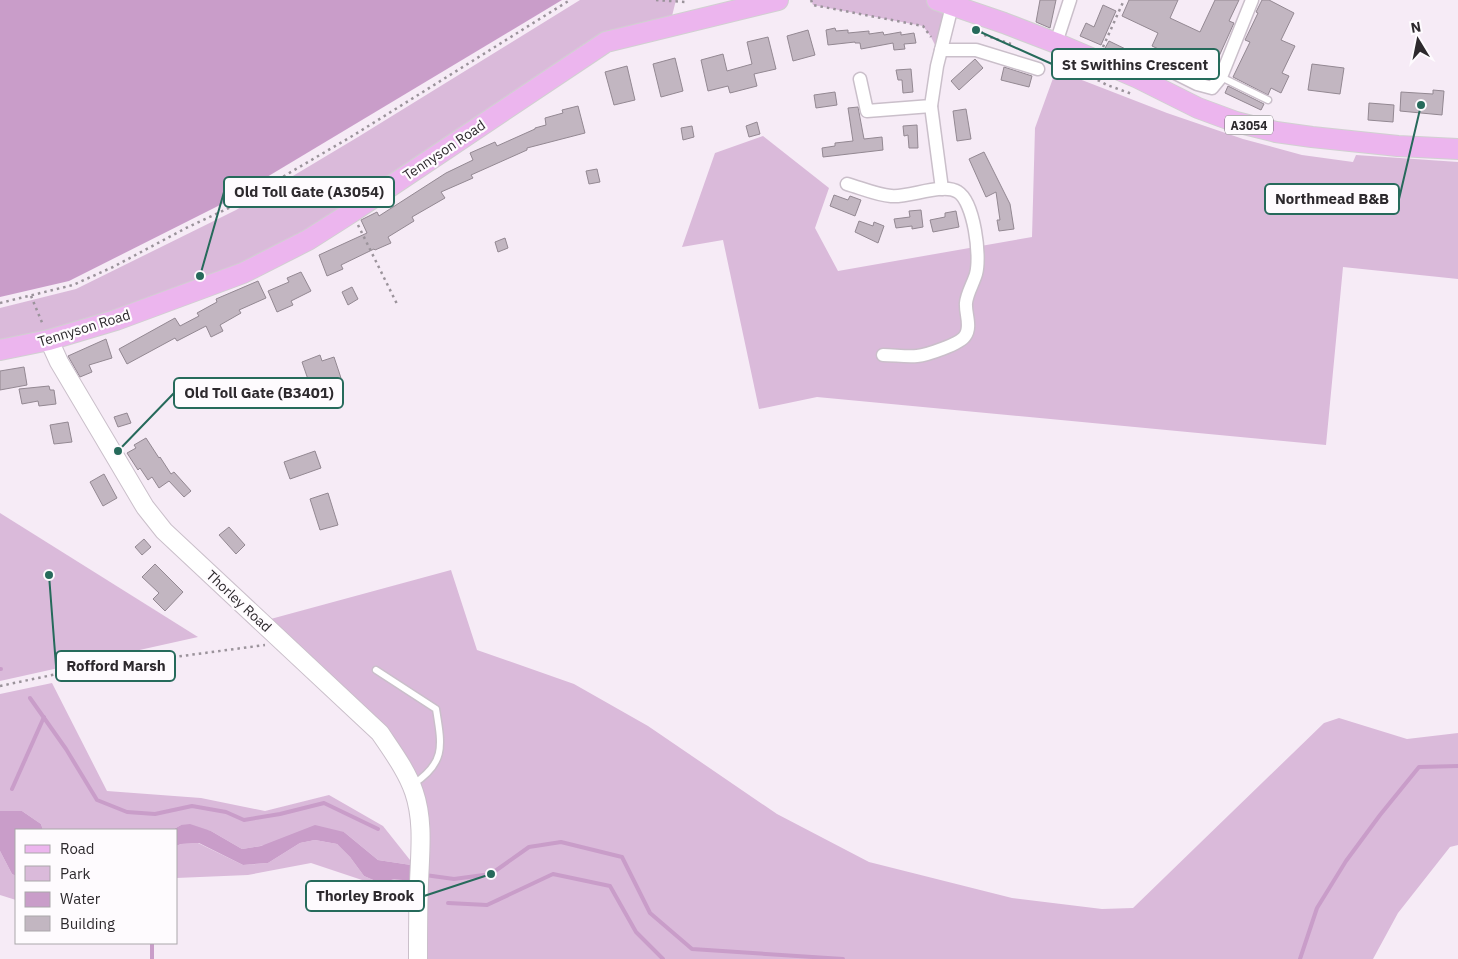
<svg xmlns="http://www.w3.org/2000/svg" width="1458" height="959" font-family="'IBM Plex Sans',sans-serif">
  <rect width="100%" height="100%" fill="#f6ebf6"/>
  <g fill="#dabada">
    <path d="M580,0H676L672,16L609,32L304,234L240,266L114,313L0,342V308L76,289L236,210L358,137Z"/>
    <path d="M811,0H937L952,6L940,55L931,37L923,26L813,5Z"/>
    <path d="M1056,70L1167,113L1243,139L1302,155L1353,162L1356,155L1458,162V279L1343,267L1326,445L817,397L759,409L723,240L682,247L715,153L763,136L829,188L815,228L838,271L1032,237L1035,128Z"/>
    <path d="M0,513L198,637L0,681Z"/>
    <path d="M451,570L477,650L574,684L648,726L777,814L869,862L1012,898L1102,909L1133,908L1324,723L1339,718L1407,739L1458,733V845L1450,847L1398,913L1373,959H425L420,790L267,620Z"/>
    <path d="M52,683L107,791L201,798L265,811L329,795L383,826L414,865L412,883L377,885L311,863L248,875L176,878V846L181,844L198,843L243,865L268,863L300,843L315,840L337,844L350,857L364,876L380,883L395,879L411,865L378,860L344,832L242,849L211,831L181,825L172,830H43L41,824L22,811H0V694Z"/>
    <path d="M0,851L12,874L16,876V900L0,895Z"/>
  </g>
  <g fill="#c99dc9">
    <path d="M0,0H562L222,204L69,281L0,297Z"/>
    <path d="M0,811H22L41,824L43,830H16V876L12,874L0,851Z"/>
    <path d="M190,824L211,831L242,849L261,846L315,825L344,832L378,860L411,865L410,881L395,879L380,883L364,876L350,857L337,844L315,840L300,843L268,863L243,865L199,843L181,844L176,846V830H172L181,825Z"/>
  </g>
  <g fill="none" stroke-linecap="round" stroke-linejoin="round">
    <g stroke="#c99dc9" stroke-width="4">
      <path d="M0,669H1"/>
      <path d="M30,698L66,749L97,800L127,812L155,814L192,806L226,812L244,820L280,814L324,803L378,829"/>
      <path d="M12,789L44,717"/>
      <path d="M425,875L454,879L491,874L529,847L561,842L622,857L650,913L692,949L843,959"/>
      <path d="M448,903L487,905L553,874L610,886L636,932L663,959"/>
      <path d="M152,943V959"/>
      <path d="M1300,959L1317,908L1346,861L1380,815L1419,767L1458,766"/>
    </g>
  </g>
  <g fill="#c2b6c1" stroke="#938892">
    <path d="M1040,0H1056L1050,28L1036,22Z"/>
    <path d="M1129,0H1178L1170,18L1200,32L1215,0H1239L1229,21L1234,23L1211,74L1152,46L1158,33L1122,16Z"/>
    <path d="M1262,0H1269L1294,13L1281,40L1295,46L1282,73L1289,76L1281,93L1271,88L1268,95L1233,77L1250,42L1245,40L1258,13L1256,12Z"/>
    <path d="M1103,5L1116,11L1101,45L1080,36L1086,23L1094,27Z"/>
    <path d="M835,28L836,31L848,30V33L869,31V34L883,32L884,35L901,32V35L914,33L916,43L904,44L905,49L894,50L893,43L861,49L860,43H855V42L828,45L826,30Z"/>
    <path d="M808,30L815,55L793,61L787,36Z"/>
    <path d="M768,37L776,69L754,74L757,86L730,93L728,86L708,91L701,60L723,54L727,71L752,64L747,42Z"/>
    <path d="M1109,41L1144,58L1143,67L1104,50Z"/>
    <path d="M675,58L683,91L661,97L653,64Z"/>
    <path d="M975,59L983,68L959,90L951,81Z"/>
    <path d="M1312,64L1344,68L1340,94L1308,90Z"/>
    <path d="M627,66L635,100L614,105L605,72Z"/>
    <path d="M1004,67L1032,76L1029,87L1001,80Z"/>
    <path d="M911,69L913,92L903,93L902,80H898L896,70Z"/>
    <path d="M1228,86L1264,104L1261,110L1225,93Z"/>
    <path d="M1433,90L1444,91L1442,115L1400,111L1401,92L1433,94Z"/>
    <path d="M835,92L837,105L816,108L814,95Z"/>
    <path d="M1369,103L1394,105L1393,122L1368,120Z"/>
    <path d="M578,106L585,133L527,148V150L471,175L473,178L441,192L445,198L412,217L414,221L388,237L391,243L375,250L374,249L341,265L343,269L327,276L319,255L367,233L361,220L377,212L379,216L446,173L473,160L470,153L495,142L497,146L535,129V128L546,125L545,118L563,113L562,110Z"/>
    <path d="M858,107L864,139L882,137L883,150L823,157L822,148L835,146V143L853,141L848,108Z"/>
    <path d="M966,109L971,139L957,141L953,111Z"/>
    <path d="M757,122L760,134L749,137L746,126Z"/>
    <path d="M917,125L918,148H909L908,135L904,136L903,126Z"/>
    <path d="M692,126L694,137L683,140L681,128Z"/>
    <path d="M984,152L1010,204L1014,229L999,231L997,220H1000L996,192L986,197L969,159Z"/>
    <path d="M597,169L600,182L589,184L586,171Z"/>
    <path d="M834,195L848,200L850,196L861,200L855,216L830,206Z"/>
    <path d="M921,210L923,227L912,229V226L896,228L894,219L910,217L909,211Z"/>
    <path d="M956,211L959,227L933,232L930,220L945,217V213Z"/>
    <path d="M859,221L873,226L874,222L884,226L878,243L855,232Z"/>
    <path d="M505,238L508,248L498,252L495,242Z"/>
    <path d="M301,272L311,291L291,301L293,305L277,312L268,291L289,282L287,278Z"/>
    <path d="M258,281L266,298L239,310L241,313L220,325L223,331L211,337L206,326L177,341L175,338L127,364L119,349L175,318L180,326L199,316L197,313L217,302L216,299Z"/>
    <path d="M352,287L358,299L348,305L342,292Z"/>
    <path d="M106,339L112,358L89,365L92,372L80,377L68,356Z"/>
    <path d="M320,355L322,361L334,357L341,378L311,388L302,362Z"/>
    <path d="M24,367L27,385L0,390V371Z"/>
    <path d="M49,386L50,390H54L56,404L39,406L38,401L22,404L19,389Z"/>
    <path d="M127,413L131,423L118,427L114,417Z"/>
    <path d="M68,422L72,442L54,444L50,425Z"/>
    <path d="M146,438L159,458L160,457L171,474L174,472L191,491L184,497L169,481L159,488L152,477L148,480L140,468L138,470L127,453L136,448L134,445Z"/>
    <path d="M315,451L321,468L290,479L284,462Z"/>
    <path d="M104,474L117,498L103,506L90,482Z"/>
    <path d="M328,493L338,525L320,530L310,499Z"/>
    <path d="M229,527L245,545L236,554L219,535Z"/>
    <path d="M144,539L151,547L142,555L135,547Z"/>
    <path d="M155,564L183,592L165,611L153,599L159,593L142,577Z"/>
  </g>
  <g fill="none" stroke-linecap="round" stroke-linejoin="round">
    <defs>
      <g id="service">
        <path d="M1221,77L1268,100"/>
        <path d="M376,670L436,709C442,746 446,763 412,785"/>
      </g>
      <g id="minor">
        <path d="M1056,43L1070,0"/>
        <path d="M941,50H976L1038,69"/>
        <path d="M1151,61L1197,84L1212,88L1221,77L1252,0"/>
        <path d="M860,79L867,111L931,106L937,66L952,6"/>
        <path d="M931,106L942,189"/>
        <path d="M847,184C861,188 877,195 891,196C909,198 943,182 958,192C974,202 981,256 976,274C973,284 967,293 966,303C965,313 972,327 965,336C960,344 927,355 917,356C906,357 894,355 883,355"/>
      </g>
      <path id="secondary" d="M49,340L59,362L145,507L164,531L380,733C392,751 407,771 414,792C424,821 420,853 419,883C418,908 418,934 418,959"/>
      <g id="primary">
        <path d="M937,0L1004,23L1056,43L1138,78L1198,108L1236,122L1276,132L1312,137L1398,146L1458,149"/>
        <path d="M0,350L49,340L116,320L243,273L308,240L352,212L606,42L778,0"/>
      </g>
    </defs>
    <use href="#service" stroke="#cabfca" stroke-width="9"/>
    <use href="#minor" stroke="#cabfca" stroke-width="15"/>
    <use href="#secondary" stroke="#cabfca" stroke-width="20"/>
    <use href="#primary" stroke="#d1d0d1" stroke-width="22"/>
    <g stroke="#9b939b" stroke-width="2.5" stroke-dasharray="2.5 4" stroke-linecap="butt">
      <path d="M656,0L685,2"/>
      <path d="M811,0L813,5L923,26L931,37"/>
      <path d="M982,31L981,34L1011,44"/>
      <path d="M1103,47L1124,0"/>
      <path d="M1092,77L1107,85L1132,94"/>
      <path d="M358,225L397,304"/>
      <path d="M31,296L43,325"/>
      <path d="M0,303L73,285L113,267L188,227L233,206L354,135L570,0"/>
      <path d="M0,686L76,670L265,645"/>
    </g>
    <use href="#service" stroke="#fff" stroke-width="6"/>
    <use href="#minor" stroke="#fff" stroke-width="12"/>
    <use href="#secondary" stroke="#fff" stroke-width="18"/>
    <use href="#primary" stroke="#ecb5ee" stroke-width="20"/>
  </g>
  <g text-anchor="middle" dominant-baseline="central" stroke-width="4.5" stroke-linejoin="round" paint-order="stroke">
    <rect fill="#fefbfe" stroke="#6c686c" stroke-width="1" x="1225" y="115.5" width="48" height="19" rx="4"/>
    <g font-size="12" font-weight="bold" fill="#2d292d">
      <text x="1249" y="125">A3054</text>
    </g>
    <g font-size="14" fill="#2d292d" stroke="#fefbfe">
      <text transform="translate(444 150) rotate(-34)">Tennyson Road</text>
      <text transform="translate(84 328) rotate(-17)">Tennyson Road</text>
      <text transform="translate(239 601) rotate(43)">Thorley Road</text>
    </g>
  </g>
  <path fill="none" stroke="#266a5b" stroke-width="2" d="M976 30L1052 64M200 276L224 192M1421 105L1399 199M118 451L174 393M49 575L56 666M491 874L424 896"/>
  <g fill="#266a5b" stroke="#fefbfe" stroke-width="2">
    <circle cx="976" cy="30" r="5"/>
    <circle cx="200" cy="276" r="5"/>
    <circle cx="1421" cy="105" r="5"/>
    <circle cx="118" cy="451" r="5"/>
    <circle cx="49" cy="575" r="5"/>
    <circle cx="491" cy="874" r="5"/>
  </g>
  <g fill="#fefbfe" stroke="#266a5b" stroke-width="2">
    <rect x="1052" y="49" width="167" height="30" rx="5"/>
    <rect x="224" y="177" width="170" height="30" rx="5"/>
    <rect x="1265" y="184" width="134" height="30" rx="5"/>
    <rect x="174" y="378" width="169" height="30" rx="5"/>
    <rect x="56" y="651" width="119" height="30" rx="5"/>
    <rect x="306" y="881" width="118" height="30" rx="5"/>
  </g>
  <g font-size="15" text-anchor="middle" font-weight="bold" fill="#2d292d">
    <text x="1135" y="70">St Swithins Crescent</text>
    <text x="309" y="197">Old Toll Gate (A3054)</text>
    <text x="1332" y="204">Northmead B&amp;B</text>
    <text x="259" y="398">Old Toll Gate (B3401)</text>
    <text x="116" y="671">Rofford Marsh</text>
    <text x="365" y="901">Thorley Brook</text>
  </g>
  <rect x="15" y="829" width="162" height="115" fill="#fefbfe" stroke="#aaa7aa"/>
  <rect x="25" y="845" width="25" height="8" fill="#ecb5ee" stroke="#aaa7aa"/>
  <text x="60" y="854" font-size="15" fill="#2d292d">Road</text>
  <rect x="25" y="866" width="25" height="15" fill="#dabada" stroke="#aaa7aa"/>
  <text x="60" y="879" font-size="15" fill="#2d292d">Park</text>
  <rect x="25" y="892" width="25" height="15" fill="#c99dc9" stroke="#aaa7aa"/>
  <text x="60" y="904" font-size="15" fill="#2d292d">Water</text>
  <rect x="25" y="916" width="25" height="15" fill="#c2b6c1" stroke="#aaa7aa"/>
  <text x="60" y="929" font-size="15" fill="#2d292d">Building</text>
  <g transform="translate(1418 40) rotate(350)" stroke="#fefbfe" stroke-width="4" paint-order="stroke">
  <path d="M0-4L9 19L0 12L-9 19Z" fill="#2d292d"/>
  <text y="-8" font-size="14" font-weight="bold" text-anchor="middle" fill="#2d292d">N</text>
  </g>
</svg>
